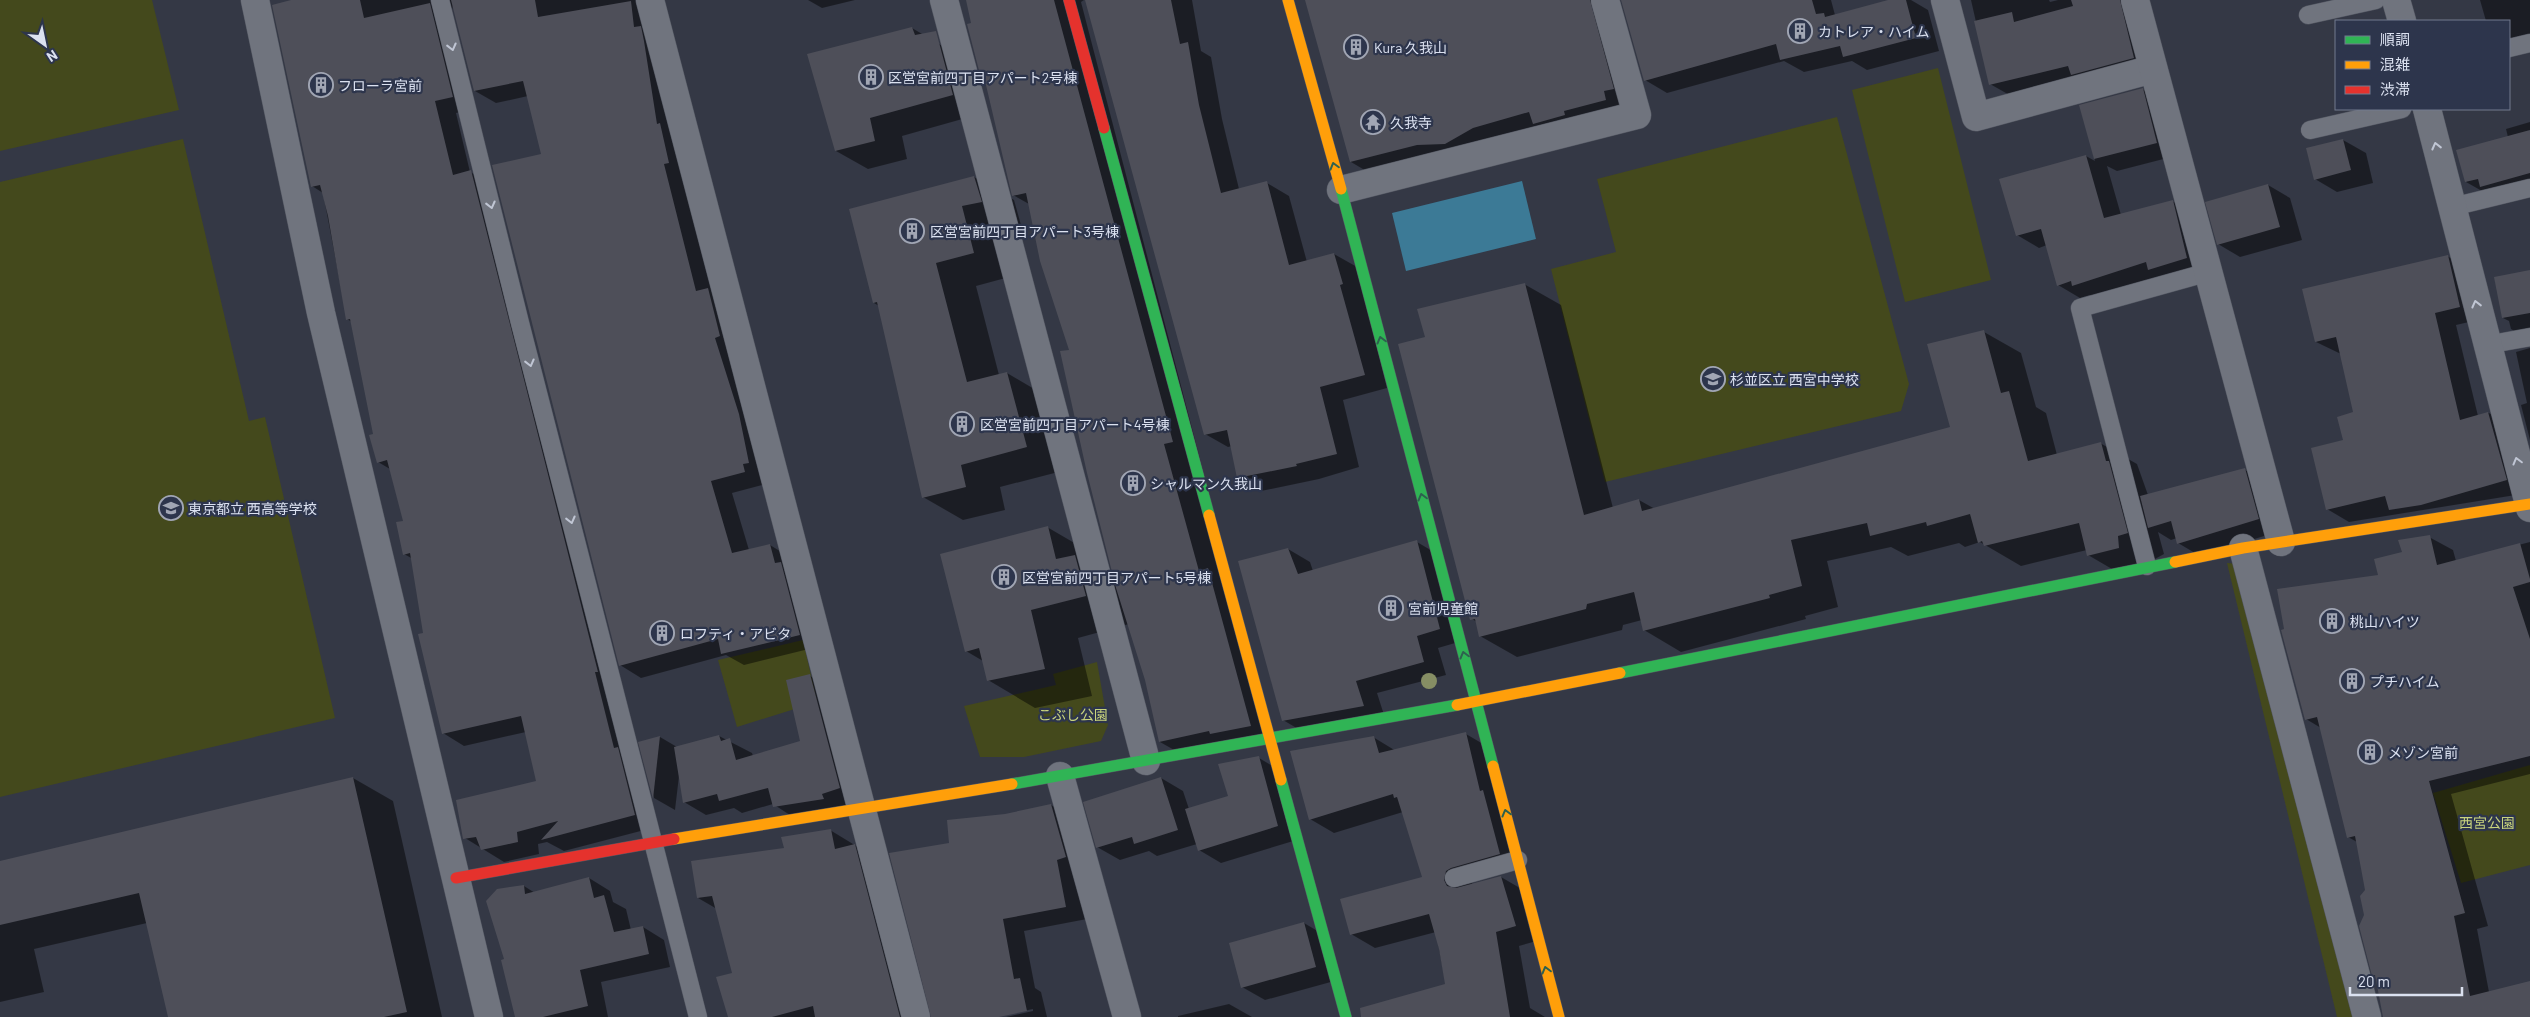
<svg xmlns="http://www.w3.org/2000/svg" width="2530" height="1017" font-family="Barlow,'Noto Sans JP',sans-serif">
  <rect width="100%" height="100%" fill="#343845"/>
  <g fill="#44491c">
    <path d="M0,0H152L179,110L0,151Z"/>
    <path d="M1938,68L1991,280L1905,302L1852,90Z"/>
    <path d="M1837,117L1909,384L1901,411L1605,482L1551,269L1616,252L1597,179Z"/>
    <path d="M183,139L249,421L265,417L335,718L0,797V182Z"/>
    <path d="M2227,563L2239,564L2357,1017H2337Z"/>
    <path d="M803,640L817,702L737,727L718,660Z"/>
    <path d="M1097,662L1108,725L1101,741L1024,757H980L964,706L1056,685L1053,674Z"/>
    <path d="M2530,765V865L2461,883L2433,793Z"/>
  </g>
  <path fill="#3c7a96" d="M1522,181L1536,239L1406,271L1392,213Z"/>
  <g fill="#0007">
    <path d="M297,0H650L766,484L732,493L749,550L770,545L791,558L821,646L744,665L726,655L641,678L620,665L542,155L528,96L496,103L475,91L453,5L451,15L474,108L456,113L470,172L492,184L656,827L564,851L547,842L538,844L539,854L504,862L465,838L538,782L526,732L464,746L443,733L413,559L404,554V522L390,469L378,462L375,435L352,322L347,319L323,193L312,186Z"/>
    <path d="M808,0H855L822,8Z"/>
    <path d="M967,0H1084L1081,2L1273,739L1183,755L1160,742L1146,680L1129,624L1078,638L1092,696L1035,708L988,680L983,661L966,651L1047,527L1095,555L1099,570L1115,579L1070,351L1029,204L1013,195L988,86L985,85Z"/>
    <path d="M1086,0H1192L1201,51L1211,57L1222,119L1239,189L1267,183L1289,196L1307,262L1334,254L1357,267L1387,388L1343,400L1359,467L1319,479L1261,491L1238,478L1232,446L1228,447L1205,434Z"/>
    <path d="M1307,0H1620L1616,2L1636,102L1373,175L1351,162Z"/>
    <path d="M1622,0H1831L1835,15L1893,0H1911L1928,10L1939,51L1867,70L1852,61L1804,72L1784,61L1667,93L1645,80Z"/>
    <path d="M1971,0H2049L2050,2L2058,0H2140L2157,71L2013,97L1990,84Z"/>
    <path d="M2480,0H2530V51L2509,48V21H2486Z"/>
    <path d="M912,28L944,47L973,116L902,136L907,159L868,169L836,151Z"/>
    <path d="M2142,89L2165,102L2179,155L2117,171L2107,166L2121,215L2172,201L2195,214L2209,271L2096,298L2090,295L2080,298L2058,285L2047,245L2039,248L2017,235L2086,156L2095,161L2081,106Z"/>
    <path d="M2530,122V193L2489,195L2466,182L2508,137L2506,129Z"/>
    <path d="M2343,140L2366,153L2373,183L2337,192L2315,179L2307,149Z"/>
    <path d="M974,177L1014,200L1021,225L1001,229L1013,276L976,286L999,375L1007,373L1046,396L1066,470L1000,487L1005,510L963,520L923,497L879,306L874,303Z"/>
    <path d="M2268,185L2290,198L2302,240L2240,257L2218,244Z"/>
    <path d="M2447,256L2470,269L2482,319L2456,325L2478,416L2489,413L2511,426L2528,493L2349,522L2327,509L2345,440L2355,413L2341,354L2316,342Z"/>
    <path d="M2530,271V340L2511,329L2509,321L2503,318Z"/>
    <path d="M1524,284L1561,305L1613,508L1639,500L1655,509L1952,428L1984,332L2021,353L2036,407L2046,413L2057,455L2100,443L2137,464L2148,495L2245,470L2267,482L2280,531L2200,556L2178,543L2177,538L2171,540L2158,532L2164,554L2124,576L2088,555L2087,550L2021,566L1980,542L1965,547L1959,543L1908,556L1891,547L1827,561L1838,607L1805,616L1806,619L1681,652L1644,630L1642,620L1623,625L1622,630L1517,657L1480,636L1477,622L1472,619L1426,338Z"/>
    <path d="M2530,348V440L2521,405L2527,403L2516,352Z"/>
    <path d="M2429,537L2453,550L2456,561L2530,542V774L2451,794L2488,926L2477,929L2489,992L2530,982V1017H2384L2376,976L2373,975L2366,915L2367,890L2357,842L2348,837L2321,728L2306,719L2380,576L2403,553Z"/>
    <path d="M1417,542L1439,555L1462,641L1438,648L1446,675L1377,693L1385,718L1305,733L1283,720L1288,549L1310,562L1313,571Z"/>
    <path d="M810,676L832,688L862,801L796,819L773,804L742,813L734,808L706,815L684,802L679,776L675,810L654,798L640,743L660,737L677,747L719,736L752,753L753,756L801,742Z"/>
    <path d="M1466,734L1490,748L1523,868L1475,881L1469,886L1501,877L1525,891L1540,940L1519,946L1530,1008L1545,1017H1366L1446,985L1436,932L1375,948L1351,934L1423,878L1403,812L1334,833L1310,819L1373,737L1396,751Z"/>
    <path d="M1259,758L1281,771L1300,839L1221,863L1199,850L1197,844L1157,856L1149,851L1120,860L1097,847L1161,778L1183,791L1189,809L1230,797Z"/>
    <path d="M353,778L393,801L442,1017H169L147,923L34,949L44,992L0,1002V862Z"/>
    <path d="M1051,805L1073,818L1087,919L1024,931L1035,988L1041,992L1047,1017H1006L1033,1011V1009L993,1017H932L950,844L1005,815Z"/>
    <path d="M830,830L876,858L918,1017H729L734,974L717,909L698,898L785,849Z"/>
    <path d="M589,878L610,891L613,902L626,909L631,930L643,927L664,940L670,967L601,982L608,1017H516L505,960L524,886L535,893Z"/>
    <path d="M1304,923L1326,936L1338,980L1265,1000L1242,987Z"/>
    <path d="M1229,1004L1252,1017H1178V1016Z"/>
  </g>
  <g fill="#4e4f59">
    <path d="M291,0H360L364,18L430,3L453,97L435,101L453,175L471,170L598,672H595L614,748L618,747L635,815L541,840L558,821L517,832L518,842L481,850L476,837L463,839L456,800L536,781L521,716L442,734L418,634L423,633L410,553L403,555L396,522L403,521L387,460L377,463L369,435L373,434L350,319L346,320L328,216L320,185L311,187L272,5Z"/>
    <path d="M451,0H535L538,17L631,1L634,27L641,26L644,41L657,124L660,123L669,163L664,164L696,291L708,288L720,336L715,338L739,414L749,463L743,464L745,472L711,481L732,553L770,544L775,563L781,562L800,635L721,654L718,639L619,666L492,165L541,154L523,81L474,91Z"/>
    <path d="M966,0H1054L1173,442L1164,444L1199,571L1208,568L1251,726L1210,734L1209,731L1159,742L1145,680L1116,588L1087,473L1060,351L1069,350L1040,261L1026,193L1012,196L986,85L983,86L967,24L971,23Z"/>
    <path d="M1085,0H1171L1180,44L1188,42L1199,105L1221,193L1267,181L1289,265L1334,253L1343,284L1340,285L1365,375L1320,387L1337,454L1296,464L1297,466L1237,478L1227,430L1204,435Z"/>
    <path d="M1305,0H1590L1614,89L1604,91L1606,100L1564,111L1565,115L1533,124L1529,112L1473,128L1445,144L1417,145L1350,162Z"/>
    <path d="M1621,0H1812L1816,14L1824,13L1825,17L1888,0H1906L1916,38L1843,57L1840,46L1780,60L1776,44L1644,81Z"/>
    <path d="M2071,0H2120L2134,58L2071,75L2068,66L1989,85L1974,21L2012,12L2014,22L2073,6Z"/>
    <path d="M912,27L915,35L936,31L953,95L870,118L875,141L835,151L807,54Z"/>
    <path d="M2143,88L2157,143L2094,159L2079,105Z"/>
    <path d="M2530,130V173L2480,187L2478,179L2465,182L2456,150Z"/>
    <path d="M2343,139L2351,170L2314,180L2306,148Z"/>
    <path d="M2086,155L2104,218L2173,200L2187,258L2148,270L2146,262L2072,286L2071,281L2057,286L2041,229L2016,236L1999,179Z"/>
    <path d="M974,176L982,202L962,206L974,253L936,263L967,382L1007,372L1027,447L961,465L966,487L922,498L877,302L873,303L849,209Z"/>
    <path d="M2268,184L2280,227L2217,245L2205,202Z"/>
    <path d="M2448,255L2460,307L2435,313L2460,420L2488,412L2507,480L2421,505L2389,510L2385,496L2326,510L2311,448L2343,440L2337,417L2353,412L2336,337L2315,342L2302,289Z"/>
    <path d="M2530,270V313L2502,318L2494,277Z"/>
    <path d="M1525,283L1584,515L1639,499L1642,511L1950,427L1927,344L1984,330L2001,393L2009,391L2028,461L2101,442L2106,461H2109L2128,533L2118,536L2119,548L2087,556L2079,523L1984,546L1982,541L1978,543L1970,514L1927,526L1926,522L1870,536L1867,523L1791,540L1802,586L1769,595L1770,598L1643,631L1634,592L1587,604L1586,609L1479,637L1475,619L1470,620L1398,344L1425,337L1417,309Z"/>
    <path d="M2245,468L2259,519L2177,544L2171,521L2148,528L2140,496Z"/>
    <path d="M1048,526L1056,559L1075,555L1086,596L1031,610L1045,669L987,681L979,648L965,652L940,554Z"/>
    <path d="M2430,535L2437,565L2520,543L2530,579V582L2513,587L2530,639V756L2429,781L2465,913L2454,916L2470,996L2530,981V1017H2383L2375,975L2372,976L2359,926L2364,915L2360,896L2365,890L2355,836L2347,838L2317,717L2305,720L2281,630L2284,629L2277,589L2378,575L2374,559L2402,552L2398,540Z"/>
    <path d="M1417,540L1440,629L1417,636L1424,662L1356,681L1364,706L1282,721L1238,561L1288,548L1298,574Z"/>
    <path d="M810,674L840,788L822,794L824,799L773,807L768,788L719,801L717,794L683,803L674,747L719,735L721,741L730,738L736,760L800,741L786,680Z"/>
    <path d="M1466,732L1480,791L1483,790L1500,854L1451,868L1446,871L1444,880L1447,886L1456,888L1501,876L1516,926L1496,932L1510,1017H1361L1360,1008L1445,984L1439,949L1429,914L1350,935L1340,899L1422,877L1397,797L1394,798L1393,794L1309,820L1290,751L1374,736L1379,753Z"/>
    <path d="M660,736L653,799L638,742Z"/>
    <path d="M1259,756L1278,826L1198,851L1185,809L1228,796L1218,764Z"/>
    <path d="M353,777L407,1012L384,1017H168L139,893L0,925V861Z"/>
    <path d="M1161,777L1178,830L1134,844L1132,837L1096,848L1083,802Z"/>
    <path d="M1051,804L1066,857L1057,860L1066,907L1003,919L1014,979L1020,978L1027,1011L999,1017H931L889,853L949,843L947,820L1005,814Z"/>
    <path d="M831,829L835,849L855,844L900,1017H815L813,1006L772,1017H728L716,977L732,973L712,896L697,898L691,861L784,848L781,837Z"/>
    <path d="M589,877L594,898L604,895L614,932L643,926L649,954L580,970L588,1006L543,1017H515L501,960L504,959L486,901L497,889L524,885L525,894Z"/>
    <path d="M1304,922L1316,967L1241,988L1229,943Z"/>
  </g>
  <g fill="none" stroke-linecap="round" stroke-linejoin="round">
    <defs>
      <g id="lane">
        <path d="M440,0L520,323L698,1017"/>
        <path d="M2308,15L2376,0"/>
        <path d="M2509,48L2530,43"/>
        <path d="M2310,130L2402,109"/>
        <path d="M2452,207L2530,188"/>
        <path d="M2486,345L2530,337"/>
        <path d="M2147,566L2080,308L2209,272"/>
        <path d="M1454,878L1518,860"/>
      </g>
      <g id="street">
        <path d="M255,0L321,313L489,1017"/>
        <path d="M650,0L916,1017"/>
        <path d="M944,0L1146,761"/>
        <path d="M1945,0L1976,117L2153,69"/>
        <path d="M2135,0L2281,542"/>
        <path d="M2396,0L2402,21"/>
        <path d="M2427,109L2530,508"/>
        <path d="M1341,190L1637,115L1605,0"/>
        <path d="M2243,548L2367,1017"/>
        <path d="M1060,776L1127,1017"/>
      </g>
      <g id="fast">
        <path d="M1104,128L1209,515"/>
        <path d="M1341,189L1493,766"/>
        <path d="M1620,673L2175,562"/>
        <path d="M1281,780L1346,1017"/>
        <path d="M1012,784L1457,705"/>
      </g>
      <g id="slow">
        <path d="M1288,0L1341,189"/>
        <path d="M1209,515L1281,780"/>
        <path d="M2175,562L2243,548L2530,504"/>
        <path d="M1457,705L1620,673"/>
        <path d="M1493,766L1559,1017"/>
        <path d="M674,839L1012,784"/>
      </g>
      <g id="jam">
        <path d="M1069,0L1104,128"/>
        <path d="M456,878L674,839"/>
      </g>
    </defs>
    <use href="#lane" stroke="#535762" stroke-width="19"/>
    <use href="#street" stroke="#535762" stroke-width="29"/>
    <use href="#fast" stroke="#535762" stroke-width="12"/>
    <use href="#slow" stroke="#535762" stroke-width="12"/>
    <use href="#jam" stroke="#535762" stroke-width="12"/>
    <use href="#lane" stroke="#70747e" stroke-width="18"/>
    <use href="#street" stroke="#70747e" stroke-width="28"/>
    <use href="#fast" stroke="#30b455" stroke-width="11"/>
    <use href="#slow" stroke="#ff9f0a" stroke-width="11"/>
    <use href="#jam" stroke="#e5322d" stroke-width="11"/>
  </g>
  <circle fill="#868e64" cx="1429" cy="681" r="8"/>
  <defs><path id="oneway-chevron" d="M-2-3.5L2.5 0L-2 3.5" fill="none" stroke-width="1.6" stroke-linecap="round" stroke-linejoin="round" transform="scale(1.25)"/></defs>
  <g stroke="#c0c6d4">
    <use href="#oneway-chevron" transform="translate(452 47) rotate(76)"/>
    <use href="#oneway-chevron" transform="translate(2436 146) rotate(-104)"/>
    <use href="#oneway-chevron" transform="translate(491 205) rotate(76)"/>
    <use href="#oneway-chevron" transform="translate(2476 304) rotate(-104)"/>
    <use href="#oneway-chevron" transform="translate(530 363) rotate(76)"/>
    <use href="#oneway-chevron" transform="translate(2517 461) rotate(-105)"/>
    <use href="#oneway-chevron" transform="translate(571 520) rotate(76)"/>
  </g>
  <g stroke="#2e614f">
    <use href="#oneway-chevron" transform="translate(1334 166) rotate(-106)"/>
    <use href="#oneway-chevron" transform="translate(1381 340) rotate(-105)"/>
    <use href="#oneway-chevron" transform="translate(1422 497) rotate(-105)"/>
    <use href="#oneway-chevron" transform="translate(1464 655) rotate(-105)"/>
    <use href="#oneway-chevron" transform="translate(1506 813) rotate(-105)"/>
    <use href="#oneway-chevron" transform="translate(1546 970) rotate(-105)"/>
  </g>
  <defs>
    <symbol id="building-ring" viewBox="-11 -11 22 22"><circle r="9.5" fill="#2d354c" stroke="#a1a6b4" stroke-width="1.5"/><path d="M-4-6H4V6H1V3H-1V6H-4ZM-2.5-4.3h1.7v1.8h-1.7ZM.8-4.3h1.7v1.8H.8ZM-2.5-1h1.7V.8h-1.7ZM.8-1h1.7V.8H.8Z" fill="#a1a6b4"/></symbol>
    <symbol id="temple-ring" viewBox="-11 -11 22 22"><circle r="9.5" fill="#2d354c" stroke="#a1a6b4" stroke-width="1.5"/><path d="M0-6L5-2H3V0L6.5 2.5H4V6H1.5V3h-3V6H-4V2.5H-6.5L-3 0V-2H-5Z" fill="#a1a6b4"/></symbol>
    <symbol id="school-ring" viewBox="-11 -11 22 22"><circle r="9.5" fill="#2d354c" stroke="#a1a6b4" stroke-width="1.5"/><path d="M0-5L7-2L0 1L-7-2ZM-4 1L0 2.5L4 1V4Q0 6-4 4Z" fill="#a1a6b4"/></symbol>
  </defs>
  <g fill-rule="evenodd">
    <use href="#building-ring" x="1786" y="17" width="28" height="28"/>
    <use href="#building-ring" x="1342" y="33" width="28" height="28"/>
    <use href="#building-ring" x="857" y="63" width="28" height="28"/>
    <use href="#building-ring" x="307" y="71" width="28" height="28"/>
    <use href="#temple-ring" x="1359" y="108" width="28" height="28"/>
    <use href="#building-ring" x="898" y="217" width="28" height="28"/>
    <use href="#school-ring" x="1699" y="365" width="28" height="28"/>
    <use href="#building-ring" x="948" y="410" width="28" height="28"/>
    <use href="#building-ring" x="1119" y="469" width="28" height="28"/>
    <use href="#school-ring" x="157" y="494" width="28" height="28"/>
    <use href="#building-ring" x="990" y="563" width="28" height="28"/>
    <use href="#building-ring" x="1377" y="594" width="28" height="28"/>
    <use href="#building-ring" x="2318" y="607" width="28" height="28"/>
    <use href="#building-ring" x="648" y="619" width="28" height="28"/>
    <use href="#building-ring" x="2338" y="667" width="28" height="28"/>
    <use href="#building-ring" x="2356" y="738" width="28" height="28"/>
  </g>
  <g text-anchor="middle" dominant-baseline="central" stroke-width="4.5" stroke-linejoin="round" paint-order="stroke">
    <g font-size="14" fill="#dbe1f0" stroke="#2d354c" text-anchor="start">
      <text x="1818" y="31">カトレア・ハイム</text>
      <text x="1374" y="47">Kura 久我山</text>
      <text x="888" y="77">区営宮前四丁目アパート2号棟</text>
      <text x="338" y="85">フローラ宮前</text>
      <text x="1390" y="122">久我寺</text>
      <text x="930" y="231">区営宮前四丁目アパート3号棟</text>
      <text x="1730" y="379">杉並区立 西宮中学校</text>
      <text x="980" y="424">区営宮前四丁目アパート4号棟</text>
      <text x="1150" y="483">シャルマン久我山</text>
      <text x="188" y="508">東京都立 西高等学校</text>
      <text x="1022" y="577">区営宮前四丁目アパート5号棟</text>
      <text x="1408" y="608">宮前児童館</text>
      <text x="2350" y="621">桃山ハイツ</text>
      <text x="680" y="633">ロフティ・アビタ</text>
      <text x="2370" y="681">プチハイム</text>
      <text x="2388" y="752">メゾン宮前</text>
    </g>
    <g font-size="14" fill="#c9d47d" stroke="#2d354c">
      <text x="1073" y="714">こぶし公園</text>
      <text x="2487" y="822">西宮公園</text>
    </g>
  </g>
  <rect x="2335" y="20" width="175" height="90" fill="#2d354c" stroke="#737a8e"/>
  <rect x="2345" y="36" width="25" height="8" fill="#30b455" stroke="#737a8e"/>
  <text x="2380" y="45" font-size="15" fill="#dbe1f0">順調</text>
  <rect x="2345" y="61" width="25" height="8" fill="#ff9f0a" stroke="#737a8e"/>
  <text x="2380" y="70" font-size="15" fill="#dbe1f0">混雑</text>
  <rect x="2345" y="86" width="25" height="8" fill="#e5322d" stroke="#737a8e"/>
  <text x="2380" y="95" font-size="15" fill="#dbe1f0">渋滞</text>
  <g transform="translate(45 45) rotate(147)" stroke="#2d354c" stroke-width="4" paint-order="stroke">
  <path d="M0-4L9 19L0 12L-9 19Z" fill="#dbe1f0"/>
  <text y="-8" font-size="14" font-weight="bold" text-anchor="middle" fill="#dbe1f0">N</text>
  </g>
  <path d="M2350 987v8h112v-8" fill="none" stroke="#dbe1f0" stroke-width="2.5"/>
  <text x="2358" y="987" font-size="15" fill="#dbe1f0" stroke="#2d354c" stroke-width="4" paint-order="stroke">20 m</text>
</svg>
